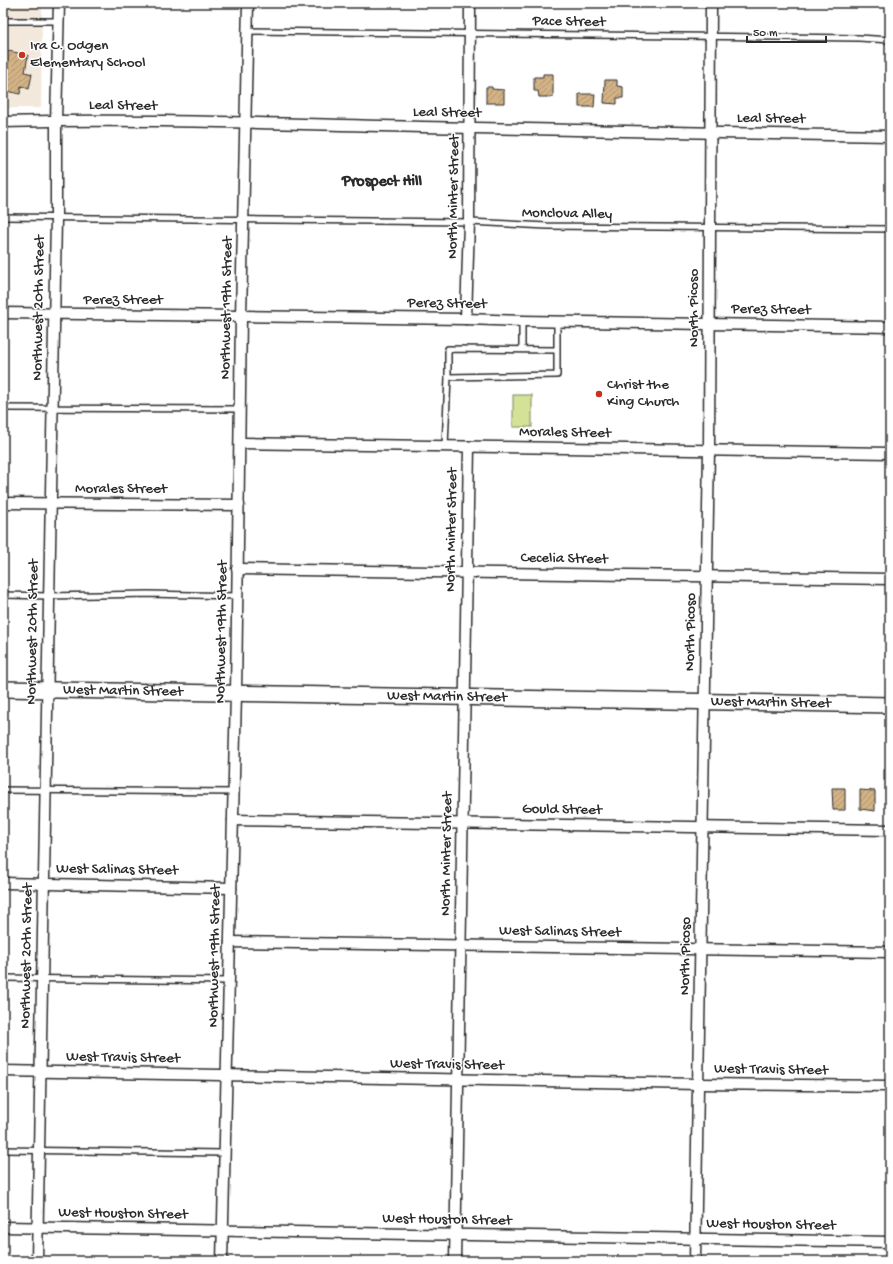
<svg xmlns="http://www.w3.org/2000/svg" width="893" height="1264" font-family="'Gochi Hand',sans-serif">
  <defs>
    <pattern id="building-hatch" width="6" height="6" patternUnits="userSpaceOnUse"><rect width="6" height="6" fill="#d3b386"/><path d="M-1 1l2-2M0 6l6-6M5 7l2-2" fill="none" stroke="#ab926e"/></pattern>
  </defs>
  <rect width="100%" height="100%" fill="#fff"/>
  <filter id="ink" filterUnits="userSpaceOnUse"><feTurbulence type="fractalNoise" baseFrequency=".025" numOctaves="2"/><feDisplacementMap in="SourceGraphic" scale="8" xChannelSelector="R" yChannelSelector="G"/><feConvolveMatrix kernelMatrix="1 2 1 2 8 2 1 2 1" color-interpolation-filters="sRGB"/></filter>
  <g filter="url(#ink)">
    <path fill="#f2e8db" d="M3,3H42L41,108H3Z"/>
    <rect fill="#d3e296" stroke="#7f8660" x="513" y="395" width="19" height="32"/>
    <g fill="url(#building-hatch)" stroke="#2b2b2b">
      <path d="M3,50L28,55L25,72L32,74L29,89L21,86L20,94L3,90Z"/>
      <path d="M543,74H553V97H539L538,91H534V77H543Z"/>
      <path d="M605,80H617V86L623,87V98H617V104L604,103Z"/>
      <path d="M486,87H492V89L504,90V103H486Z"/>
      <path d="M579,94H595L594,107H579Z"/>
      <rect x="884" y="770" width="6" height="10"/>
      <path d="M832,788H845V810H833Z"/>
      <path d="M860,790L875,791V811L860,809Z"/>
      <rect x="888" y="792" width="2" height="17"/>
    </g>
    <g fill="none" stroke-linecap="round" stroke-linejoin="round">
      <defs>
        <g id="service">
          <path d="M3,21H59"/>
          <path d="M248,31L859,38L890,40"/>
          <path d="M3,217L469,222L547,226L890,229"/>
          <path d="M522,321V349"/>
          <path d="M557,322V375L448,377V349L557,350"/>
          <path d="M3,408L240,409"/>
          <path d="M445,446L448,377"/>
          <path d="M3,595L49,596L148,594L237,596"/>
          <path d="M3,790L234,792"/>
          <path d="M3,978L229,981"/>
          <path d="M3,1150L224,1153"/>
        </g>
        <g id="minor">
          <path d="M3,122C143,118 282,124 422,127C578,131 734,133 890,136"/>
          <path d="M3,313L466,319L522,321L890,327"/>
          <path d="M466,319L469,222L470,3"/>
          <path d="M240,443L890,453"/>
          <path d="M3,503L239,505"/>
          <path d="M237,569L890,579"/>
          <path d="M233,820L890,830"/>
          <path d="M3,883L231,888"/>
          <path d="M230,942L890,952"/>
          <path d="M3,1071L699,1084L890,1086"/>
          <path d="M3,1227L890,1242"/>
          <path d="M37,1261L56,219V121L59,3"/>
          <path d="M222,1261L236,694L241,316L248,3"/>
          <path d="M455,1261L469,447"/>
          <path d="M695,1261L709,450L711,3"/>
        </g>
        <g id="secondary">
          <path id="s1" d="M3,689L890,705"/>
        </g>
      </defs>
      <use href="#service" stroke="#2b2b2b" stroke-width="8"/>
      <use href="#minor" stroke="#2b2b2b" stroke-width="13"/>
      <use href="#secondary" stroke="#2b2b2b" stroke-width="18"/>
      <use href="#service" stroke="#fff" stroke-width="5"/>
      <use href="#minor" stroke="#fff" stroke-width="10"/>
      <use href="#secondary" stroke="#fff" stroke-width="15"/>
    </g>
  </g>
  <g fill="#c8321e" stroke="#fff" stroke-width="1.5">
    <circle cx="22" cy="55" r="4"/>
    <circle cx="599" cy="394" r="4"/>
  </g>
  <g text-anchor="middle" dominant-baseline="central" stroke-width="3" stroke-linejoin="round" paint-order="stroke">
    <g font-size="15" fill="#2b2b2b" stroke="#fff">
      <text transform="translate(569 22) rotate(1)">Pace Street</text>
      <text transform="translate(123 106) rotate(1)">Leal Street</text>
      <text transform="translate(447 113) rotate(1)">Leal Street</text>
      <text transform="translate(771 119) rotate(1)">Leal Street</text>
      <text transform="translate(454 197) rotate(-89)">North Minter Street</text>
      <text transform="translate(567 214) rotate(1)">Monclova Alley</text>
      <text x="123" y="300">Perez Street</text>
      <text transform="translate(447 304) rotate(1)">Perez Street</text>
      <text transform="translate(39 308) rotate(-89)">Northwest 20th Street</text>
      <text transform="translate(227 308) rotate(-89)">Northwest 19th Street</text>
      <text transform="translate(694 308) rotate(-90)">North Picoso</text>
      <text transform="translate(771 310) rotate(1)">Perez Street</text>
      <text transform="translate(565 433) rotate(1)">Morales Street</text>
      <text x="121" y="489">Morales Street</text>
      <text transform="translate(452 530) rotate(-89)">North Minter Street</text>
      <text transform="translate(564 559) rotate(1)">Cecelia Street</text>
      <text transform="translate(33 632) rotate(-89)">Northwest 20th Street</text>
      <text transform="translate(222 632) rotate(-89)">Northwest 19th Street</text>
      <text transform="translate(691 632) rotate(-89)">North Picoso</text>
      <text stroke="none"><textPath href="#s1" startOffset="120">West Martin Street</textPath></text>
      <text stroke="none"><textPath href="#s1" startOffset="444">West Martin Street</textPath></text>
      <text stroke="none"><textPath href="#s1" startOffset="768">West Martin Street</textPath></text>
      <text transform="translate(562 810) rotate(1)">Gould Street</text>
      <text transform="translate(447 854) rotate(-89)">North Minter Street</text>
      <text transform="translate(117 870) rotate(1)">West Salinas Street</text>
      <text transform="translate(560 932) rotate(1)">West Salinas Street</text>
      <text transform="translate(27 956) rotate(-89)">Northwest 20th Street</text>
      <text transform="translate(215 956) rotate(-89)">Northwest 19th Street</text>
      <text transform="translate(686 956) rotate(-89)">North Picoso</text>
      <text transform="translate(123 1058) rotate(1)">West Travis Street</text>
      <text transform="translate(447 1065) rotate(1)">West Travis Street</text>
      <text transform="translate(771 1070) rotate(1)">West Travis Street</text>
      <text transform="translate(123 1214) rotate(1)">West Houston Street</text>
      <text transform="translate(447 1220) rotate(1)">West Houston Street</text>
      <text transform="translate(771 1225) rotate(1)">West Houston Street</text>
    </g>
    <g font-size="15" fill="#2b2b2b" stroke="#fff" text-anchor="start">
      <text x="30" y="46">Ira C. Odgen<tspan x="30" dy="17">Elementary School</tspan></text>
      <text x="607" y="385">Christ the<tspan x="607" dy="17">King Church</tspan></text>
    </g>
    <g font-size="16" font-weight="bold" fill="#2b2b2b" stroke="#fff">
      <text x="382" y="182">Prospect Hill</text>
    </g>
  </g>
  <rect width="893" height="1264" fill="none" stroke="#fff" stroke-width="16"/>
  <rect x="8" y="8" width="877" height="1248" fill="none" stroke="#2b2b2b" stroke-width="1.5" filter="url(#ink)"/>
  <path d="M747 36v6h79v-6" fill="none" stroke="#2b2b2b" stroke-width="2"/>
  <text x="753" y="36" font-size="12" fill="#2b2b2b" stroke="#ffffff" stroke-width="3" paint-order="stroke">50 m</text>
</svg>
